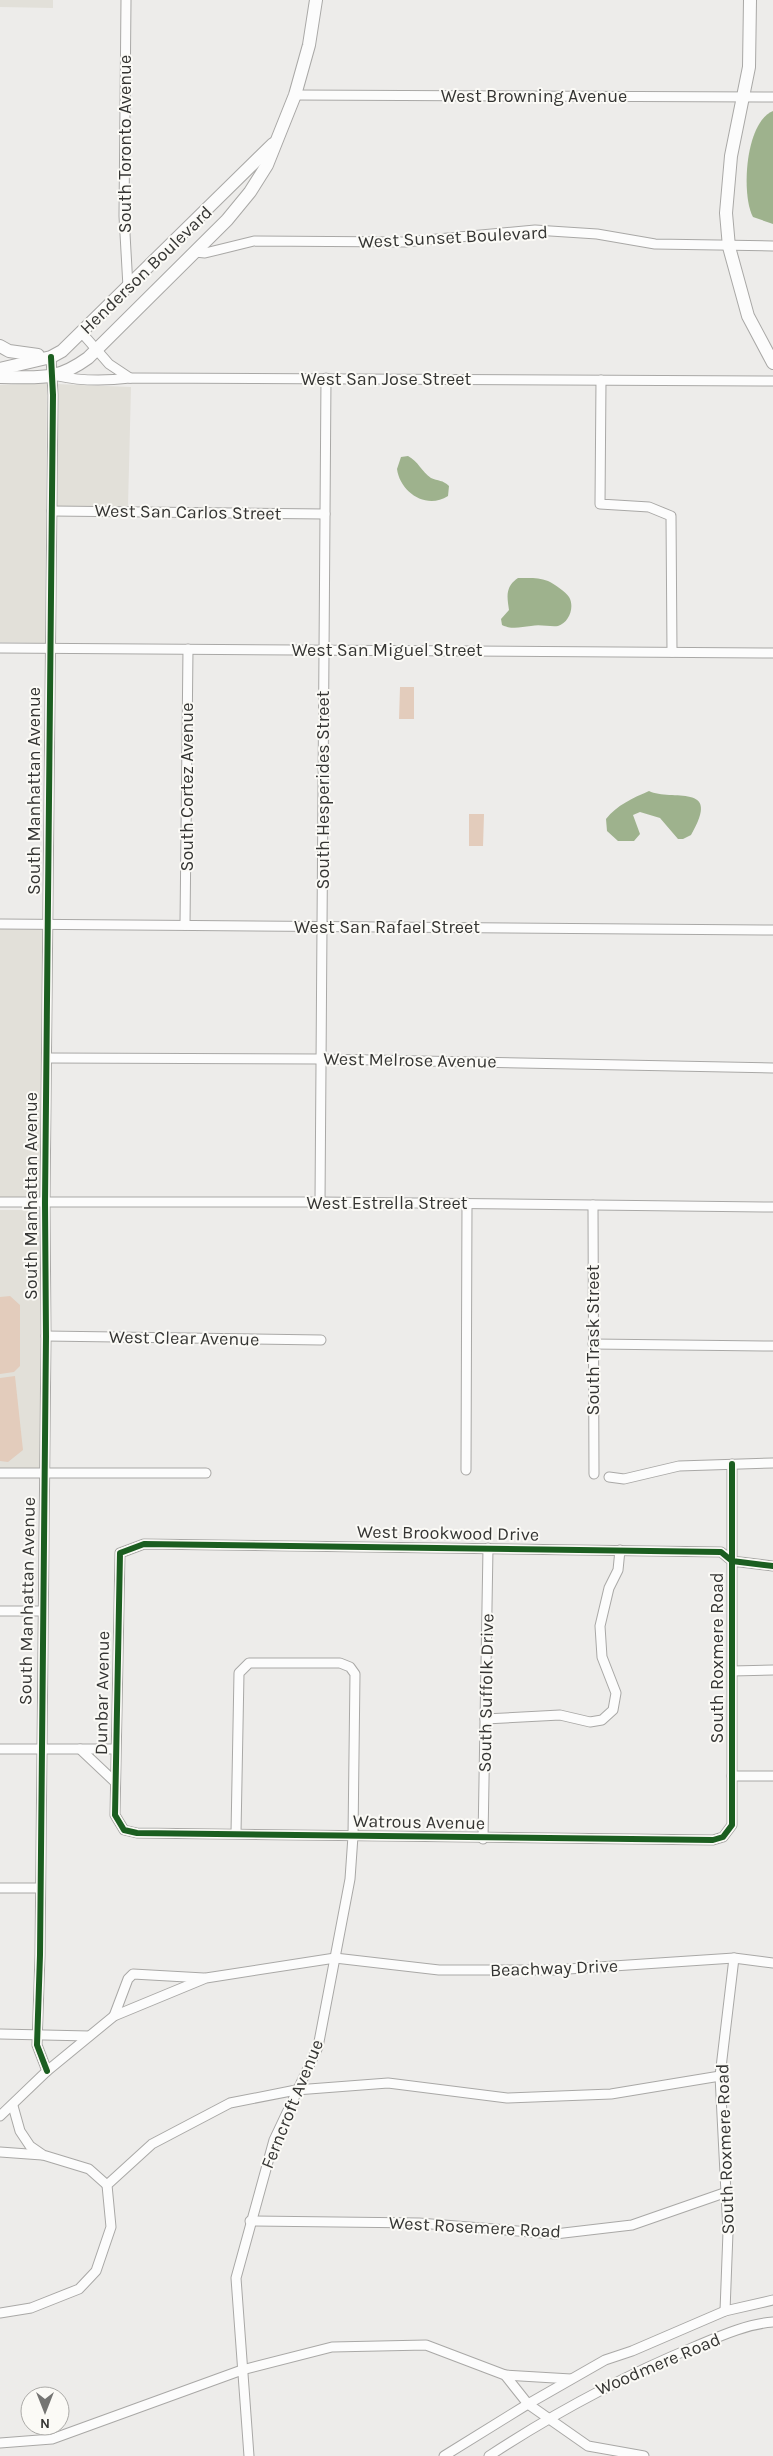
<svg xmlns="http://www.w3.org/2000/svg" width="773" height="2456" font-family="Karla,sans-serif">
  <rect width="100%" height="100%" fill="#edecea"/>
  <g fill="#e2e0d9">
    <path d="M0,0H53V8L0,7Z"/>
    <path d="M47,383L45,643L0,642V385Z"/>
    <path d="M56,384L131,387L128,506H57Z"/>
    <path d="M0,924L48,925L45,1203L0,1202Z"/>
    <path d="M0,1210H39L42,1468H0Z"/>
  </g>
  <g fill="#e3ccbc">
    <path d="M400,687H414V719H399Z"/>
    <path d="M469,814H484L483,846H469Z"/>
    <path d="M10,1296L20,1305V1366L14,1372L0,1374V1297Z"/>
    <path d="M15,1376L23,1450L8,1462L0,1461V1378Z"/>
  </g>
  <g fill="#9eb28d">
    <path d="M773,111V224L753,217C741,195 745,122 773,111Z"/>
    <path d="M408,456C418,461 422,472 431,478C438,481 443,480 449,486L448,496C426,510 400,492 397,469L401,457Z"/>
    <path d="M518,578C528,578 538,577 548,581C554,584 566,592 569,597C575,607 569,623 558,626C550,627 540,624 531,626C521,627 512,630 502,625L501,619L509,610C507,596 505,587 518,578Z"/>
    <path d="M649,791C671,802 723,781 691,835L683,839H678L660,818L640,812L633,815L640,834L634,841H618L607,831L606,819C617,805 633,798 649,791Z"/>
  </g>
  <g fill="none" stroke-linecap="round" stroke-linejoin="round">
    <defs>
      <g id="street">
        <path d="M126,0L124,216L128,287"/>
        <path d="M295,95L773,97"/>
        <path d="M195,252L205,253L254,241L405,242L535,230L597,234L655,244L773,246"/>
        <path d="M82,333L109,364L130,378"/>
        <path d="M58,376C81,381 106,381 130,378L773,381"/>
        <path d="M601,380L600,504L649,507L671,516L672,652"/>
        <path d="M52,511L325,514"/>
        <path d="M0,648L773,653"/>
        <path d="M0,924L773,930"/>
        <path d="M185,925L188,649"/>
        <path d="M47,1058L321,1059L773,1068"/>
        <path d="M0,1202H320L773,1207"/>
        <path d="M320,1202L326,378"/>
        <path d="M593,1205L594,1474"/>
        <path d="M46,1336L321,1340"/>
        <path d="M593,1344L773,1346"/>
        <path d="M732,1464V1825L723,1837L713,1840L137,1833L124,1830L115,1815L120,1553L144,1544L721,1552L732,1561L773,1566"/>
        <path d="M466,1470L467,1203"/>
        <path d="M0,1473H206"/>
        <path d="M609,1477L624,1479L679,1466L773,1463"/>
        <path d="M0,1611H42"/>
        <path d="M732,1671L773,1670"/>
        <path d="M485,1719L560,1715L590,1722L602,1720L613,1710L616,1693L602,1657L600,1626L609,1588L618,1570L620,1550"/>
        <path d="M0,1749H80L115,1782"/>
        <path d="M80,1749H115"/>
        <path d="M732,1776H773"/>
        <path d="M236,1833L239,1673L249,1663H340L350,1667L355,1674L353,1836L350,1879L318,2047L274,2140L236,2278L249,2456"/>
        <path d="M483,1839L488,1548"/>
        <path d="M0,1888H39"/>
        <path d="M114,2016L128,1979L133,1974L204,1978"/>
        <path d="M0,2034L89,2036"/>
        <path d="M47,2071L37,2045L40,1955L46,1336L45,1203L53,395L51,357"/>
        <path d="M13,2106L20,2131L30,2146L43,2155L89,2169L107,2185"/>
        <path d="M0,2116L47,2071L114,2016L206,1978L335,1958L439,1970H553L734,1958L773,1963"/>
        <path d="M0,2152L42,2155"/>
        <path d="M250,2221L419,2223L555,2234L632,2225L724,2193"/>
        <path d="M725,2311L728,2232L720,2076L734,1958"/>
        <path d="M0,2313L31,2308L79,2289L96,2271L111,2227L107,2185L152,2144L230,2103L296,2090L388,2083L507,2098L611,2094L720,2076"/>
        <path d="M505,2375L571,2379"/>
        <path d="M0,2443L52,2439L242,2370L332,2347L426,2345L505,2375L528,2404L588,2446L644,2456"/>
        <path d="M444,2456L528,2404L605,2360L632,2351L725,2311L773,2300"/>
        <path d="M489,2456C556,2412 619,2378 694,2347C718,2337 746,2324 773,2322"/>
      </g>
      <g id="secondary">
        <path d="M750,0L749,67L731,156L726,213L729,247L748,316L773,363"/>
        <path d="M0,346L9,351L38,355"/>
        <path d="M0,369L51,357L62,351L273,144"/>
        <path d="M0,377C39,377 55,382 88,358L227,220L250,192L267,165L295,95L309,45L316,0"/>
      </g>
    </defs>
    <use href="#street" stroke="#a9a8a6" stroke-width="11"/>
    <use href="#secondary" stroke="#a9a8a6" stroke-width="14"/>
    <use href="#street" stroke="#fcfcfc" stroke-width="9"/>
    <use href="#secondary" stroke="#fcfcfc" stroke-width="12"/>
    <defs>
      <g id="cycleway">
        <path d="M732,1464V1825L723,1837L713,1840L137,1833L124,1830L115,1815L120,1553L144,1544L721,1552L732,1561L773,1566"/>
        <path d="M47,2071L37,2045L40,1955L46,1336L45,1203L53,395L51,357"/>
      </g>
    </defs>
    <use href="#cycleway" stroke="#fbfaf6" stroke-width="9"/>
    <use href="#cycleway" stroke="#1b5e20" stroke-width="6"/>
  </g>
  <g text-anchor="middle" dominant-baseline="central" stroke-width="4" stroke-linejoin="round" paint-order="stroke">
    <g font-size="18" fill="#353533" stroke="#fbfaf6">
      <text x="534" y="96">West Browning Avenue</text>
      <text transform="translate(125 144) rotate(-90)">South Toronto Avenue</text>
      <text transform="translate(453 237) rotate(-3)">West Sunset Boulevard</text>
      <text transform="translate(146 270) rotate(-44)">Henderson Boulevard</text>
      <text x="386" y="379">West San Jose Street</text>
      <text transform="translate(188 512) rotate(1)">West San Carlos Street</text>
      <text x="387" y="650">West San Miguel Street</text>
      <text transform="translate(187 787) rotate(-90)">South Cortez Avenue</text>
      <text transform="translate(323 790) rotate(-90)">South Hesperides Street</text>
      <text transform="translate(34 791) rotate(-90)">South Manhattan Avenue</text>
      <text x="387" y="927">West San Rafael Street</text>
      <text transform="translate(410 1060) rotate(1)">West Melrose Avenue</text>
      <text transform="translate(31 1196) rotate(-90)">South Manhattan Avenue</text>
      <text x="387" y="1203">West Estrella Street</text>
      <text transform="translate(184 1338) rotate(1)">West Clear Avenue</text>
      <text transform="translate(593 1340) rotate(-90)">South Trask Street</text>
      <text transform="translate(448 1533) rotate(1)">West Brookwood Drive</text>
      <text transform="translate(27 1601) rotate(-89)">South Manhattan Avenue</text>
      <text transform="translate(717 1658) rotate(-90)">South Roxmere Road</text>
      <text transform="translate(102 1693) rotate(-89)">Dunbar Avenue</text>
      <text transform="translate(486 1693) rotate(-89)">South Suffolk Drive</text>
      <text transform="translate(419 1822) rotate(1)">Watrous Avenue</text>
      <text transform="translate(554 1968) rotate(-2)">Beachway Drive</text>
      <text transform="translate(292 2104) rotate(-68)">Ferncroft Avenue</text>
      <text transform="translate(725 2149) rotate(-92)">South Roxmere Road</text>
      <text transform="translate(475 2227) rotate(3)">West Rosemere Road</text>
      <text transform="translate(658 2364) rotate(-23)">Woodmere Road</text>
    </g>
  </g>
  <g transform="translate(45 2411) rotate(180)"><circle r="24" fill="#fbfaf6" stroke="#acaba8"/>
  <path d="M0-4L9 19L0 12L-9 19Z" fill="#757573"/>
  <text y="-8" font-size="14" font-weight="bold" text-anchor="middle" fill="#353533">N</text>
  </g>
</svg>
